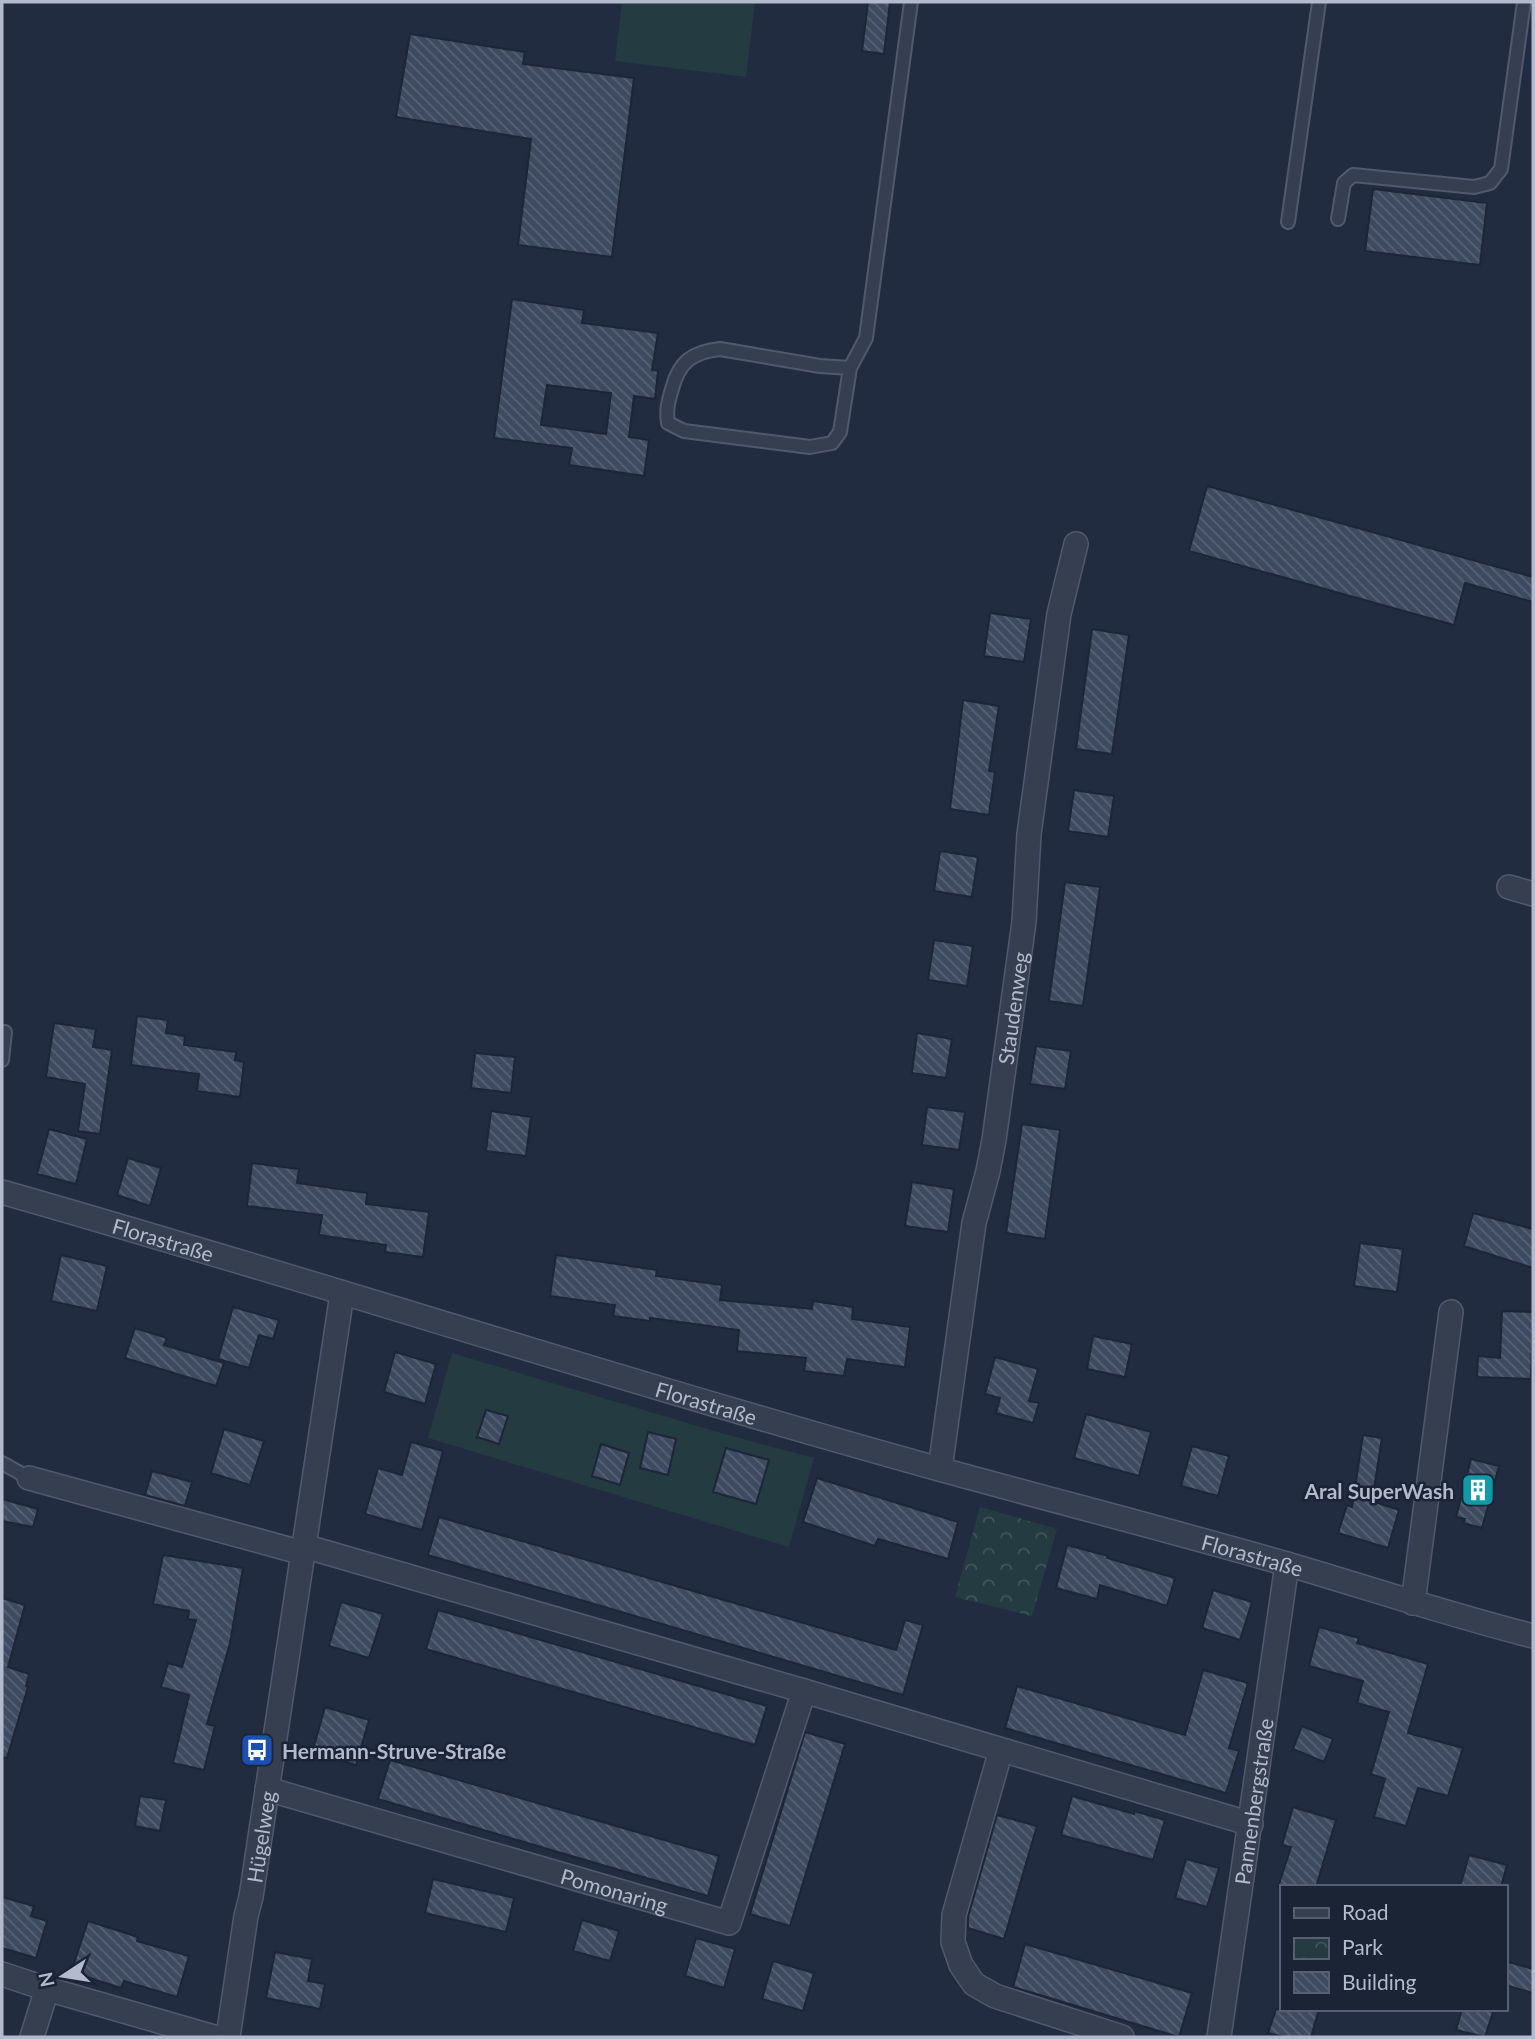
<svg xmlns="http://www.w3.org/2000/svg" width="1535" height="2039" font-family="Lato,sans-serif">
  <defs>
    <pattern id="park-crowns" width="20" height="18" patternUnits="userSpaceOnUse" patternTransform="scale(1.75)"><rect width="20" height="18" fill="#243b41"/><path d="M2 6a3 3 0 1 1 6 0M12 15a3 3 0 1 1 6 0" fill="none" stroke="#41555b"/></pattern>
    <pattern id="building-back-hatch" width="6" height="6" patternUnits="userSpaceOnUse" patternTransform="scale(1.75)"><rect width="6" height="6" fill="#3d4a60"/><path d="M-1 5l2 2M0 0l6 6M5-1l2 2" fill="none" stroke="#576275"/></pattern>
  </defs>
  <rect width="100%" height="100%" fill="#222c40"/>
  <g fill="#243b41">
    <path d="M622,2H755L746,77L615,61Z"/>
    <path d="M452,1353L721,1433L814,1458L789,1547L428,1438Z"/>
  </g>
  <path fill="url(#park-crowns)" d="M980,1507L1057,1529L1032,1616L955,1597Z"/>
  <g fill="url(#building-back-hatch)" stroke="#1d2637" stroke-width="2" fill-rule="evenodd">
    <path d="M868,2H890L884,54L862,51Z"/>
    <path d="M410,34L525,52L523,64L634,78L612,257L518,245L531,139L396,117Z"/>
    <path d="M1373,189L1487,203L1480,265L1365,251Z"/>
    <path d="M512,299L584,310L582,323L658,333L652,370L658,371L655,399L634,396L629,437L649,440L644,476L569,465L572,448L494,438ZM547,385L611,393L606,434L541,425Z"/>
    <path d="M1207,486L1533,577V602L1465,583L1454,625L1189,551Z"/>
    <path d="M990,613L1031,619L1024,662L984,656Z"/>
    <path d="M1092,629L1129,635L1112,754L1076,749Z"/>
    <path d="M963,700L999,706L989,771L995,772L989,815L950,809Z"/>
    <path d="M1074,790L1114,796L1108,837L1068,831Z"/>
    <path d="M940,851L978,857L972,897L934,891Z"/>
    <path d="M1065,882L1100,887L1083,1006L1049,1001Z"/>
    <path d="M934,940L973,946L967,986L928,980Z"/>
    <path d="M137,1016L168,1020L166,1033L185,1036L184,1045L236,1052L235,1060L244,1062L240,1097L197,1091L199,1074L131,1065Z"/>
    <path d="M54,1023L96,1029L93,1047L112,1050L100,1134L78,1131L85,1084L46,1077Z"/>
    <path d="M917,1033L952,1039L946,1078L912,1073Z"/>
    <path d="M1036,1046L1071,1051L1065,1089L1030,1084Z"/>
    <path d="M475,1053L515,1057L511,1093L471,1088Z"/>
    <path d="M927,1107L965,1112L959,1150L922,1145Z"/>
    <path d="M491,1111L531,1117L526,1156L486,1151Z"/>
    <path d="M1022,1124L1060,1130L1045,1239L1006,1233Z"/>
    <path d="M49,1129L87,1139L76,1184L37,1174Z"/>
    <path d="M128,1158L161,1168L150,1206L117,1195Z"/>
    <path d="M252,1163L299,1169L297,1183L367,1193L366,1204L429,1212L423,1257L385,1252L386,1245L319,1235L322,1215L247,1206Z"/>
    <path d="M912,1182L954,1189L948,1232L905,1226Z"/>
    <path d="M1473,1213L1533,1229V1268L1464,1246Z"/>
    <path d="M1360,1243L1403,1249L1397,1292L1354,1286Z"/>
    <path d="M61,1255L107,1266L97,1311L51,1301Z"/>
    <path d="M556,1255L657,1270L656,1276L722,1285L720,1300L812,1309L813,1301L853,1307L852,1319L910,1327L905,1367L847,1359L844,1376L804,1371L806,1358L737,1351L739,1330L650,1318V1321L613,1316L615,1305L550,1296Z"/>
    <path d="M233,1307L279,1320L273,1339L259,1335L249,1368L218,1359Z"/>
    <path d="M1502,1311L1533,1312L1531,1379L1477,1377L1478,1356L1500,1358Z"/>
    <path d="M135,1328L167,1338L164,1345L224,1363L216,1386L125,1358Z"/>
    <path d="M1093,1336L1132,1344L1125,1377L1087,1369Z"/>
    <path d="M395,1352L436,1364L425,1404L384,1392Z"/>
    <path d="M995,1357L1038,1369L1029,1401L1039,1403L1033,1423L996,1413L1000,1398L985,1394Z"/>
    <path d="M486,1410L508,1416L499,1444L477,1437Z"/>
    <path d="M1086,1414L1151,1432L1139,1476L1074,1458Z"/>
    <path d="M224,1429L264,1441L250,1485L211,1473Z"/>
    <path d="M648,1432L676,1439L668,1475L640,1468Z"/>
    <path d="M1363,1435L1382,1438L1372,1501L1399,1510L1388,1548L1338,1533L1347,1505L1352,1507Z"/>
    <path d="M411,1442L443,1451L422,1530L365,1514L378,1468L402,1475Z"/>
    <path d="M601,1444L629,1453L620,1485L592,1476Z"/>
    <path d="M1192,1446L1229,1456L1218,1496L1181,1486Z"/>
    <path d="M726,1448L769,1460L756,1504L713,1492Z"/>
    <path d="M1471,1459L1499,1466L1482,1528L1463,1523L1465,1519L1456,1517Z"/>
    <path d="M152,1471L192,1482L185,1506L145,1495Z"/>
    <path d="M817,1478L958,1522L948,1559L878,1539L875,1546L803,1522Z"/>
    <path d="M2,1499L38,1509L33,1527L2,1521Z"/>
    <path d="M439,1517L896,1650L905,1620L923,1625L903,1695L428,1555Z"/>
    <path d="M1067,1545L1108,1556L1107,1558L1175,1578L1167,1606L1100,1585L1097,1599L1056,1588Z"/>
    <path d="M163,1555L243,1568L230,1643L207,1724L215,1726L204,1770L173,1763L189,1695L161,1687L168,1663L182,1667L196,1620L188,1619L189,1611L153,1604Z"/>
    <path d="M1213,1590L1252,1602L1240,1640L1202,1628Z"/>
    <path d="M2,1598L25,1605L8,1667L29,1674L26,1686L28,1687L7,1758L2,1757Z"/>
    <path d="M341,1602L383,1614L369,1658L329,1646Z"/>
    <path d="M438,1610L767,1706L755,1745L426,1649Z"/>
    <path d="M1319,1627L1359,1638L1357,1643L1428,1664L1408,1733L1463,1748L1448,1796L1418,1788L1406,1826L1374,1817L1385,1779L1371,1774L1389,1712L1357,1703L1363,1681L1309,1666Z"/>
    <path d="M1203,1670L1248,1683L1229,1748L1239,1751L1226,1793L1005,1728L1017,1686L1185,1735Z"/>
    <path d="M325,1707L369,1720L356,1765L312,1753Z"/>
    <path d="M1302,1726L1333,1739L1324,1762L1293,1749Z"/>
    <path d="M805,1732L845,1744L790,1926L750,1914Z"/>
    <path d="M390,1760L719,1856L708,1896L378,1799Z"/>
    <path d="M140,1796L166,1800L160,1831L135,1826Z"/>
    <path d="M1072,1796L1134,1814V1811L1165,1820L1153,1860L1061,1835Z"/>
    <path d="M1293,1807L1336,1820L1316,1887H1278L1291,1847L1282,1845Z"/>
    <path d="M997,1815L1037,1826L1004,1939L968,1928V1917Z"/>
    <path d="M1469,1855L1507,1865L1501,1887H1460Z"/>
    <path d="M1186,1859L1219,1868L1207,1907L1175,1898Z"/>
    <path d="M433,1879L514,1898L506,1932L425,1913Z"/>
    <path d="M2,1897L34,1906L31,1916L47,1921L36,1958L2,1948Z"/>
    <path d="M582,1920L619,1931L610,1961L573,1951Z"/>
    <path d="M88,1921L138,1937L137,1941L189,1956L177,1997L124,1981L121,1988L71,1972Z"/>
    <path d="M696,1938L735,1949L724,1988L685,1976Z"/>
    <path d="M1025,1944L1192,1993L1179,2037L1013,1987Z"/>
    <path d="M275,1952L312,1959L308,1981L325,1984L320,2009L266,1998Z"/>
    <path d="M773,1961L814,1973L803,2011L762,1999Z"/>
    <path d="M1505,1961L1533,1969V1993L1505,1985Z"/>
    <path d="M1276,2009H1319L1311,2037H1284L1268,2033Z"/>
    <path d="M1462,2009H1494L1485,2037L1456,2030Z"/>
  </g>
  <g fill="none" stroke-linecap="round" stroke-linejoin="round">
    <defs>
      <g id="lane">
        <path d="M1338,219L1344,183L1353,175L1474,187L1490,183L1501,169L1524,2"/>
        <path d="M1288,222L1319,2"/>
        <path d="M850,368L840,432L832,443L810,447L684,431L668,423C666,411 668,402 672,389C679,362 692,352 720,349L820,366L850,368L866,338L911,2"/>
        <path d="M2,1060L5,1032"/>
        <path d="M2,1463L29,1478"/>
      </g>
      <g id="street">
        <path d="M1509,887L1533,894"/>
        <path id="s1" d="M2,1192C315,1281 625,1382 939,1469C1055,1501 1172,1531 1287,1564C1369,1588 1450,1615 1533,1636"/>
        <path id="s2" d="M940,1469L974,1223L988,1171L994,1140L1024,922L1029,834L1059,614L1076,544"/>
        <path d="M29,1478L303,1553"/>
        <path d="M304,1546L804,1691L1251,1824"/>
        <path d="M1413,1603L1451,1312"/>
        <path d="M1001,1750L954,1915L953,1942L961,1965L974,1984L995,1996L1122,2037"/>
        <path id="s3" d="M267,1789L729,1923L804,1691"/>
        <path d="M2,1974L47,1989L214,2037"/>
        <path d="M32,2037L47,1989"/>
        <path id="s4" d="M228,2037L246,1916L251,1897L342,1294"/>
        <path id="s5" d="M1219,2037L1287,1564"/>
      </g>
    </defs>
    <use href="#lane" stroke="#515a6b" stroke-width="16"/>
    <use href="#street" stroke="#515a6b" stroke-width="26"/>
    <use href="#lane" stroke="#363f50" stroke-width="12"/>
    <use href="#street" stroke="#363f50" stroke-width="23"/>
  </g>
  <defs>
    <symbol id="building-square" viewBox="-11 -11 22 22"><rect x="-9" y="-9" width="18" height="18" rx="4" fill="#0f9aa8" stroke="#1b2435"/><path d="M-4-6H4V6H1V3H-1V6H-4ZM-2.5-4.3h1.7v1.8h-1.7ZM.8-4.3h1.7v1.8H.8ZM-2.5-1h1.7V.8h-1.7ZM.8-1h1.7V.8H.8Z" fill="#fff"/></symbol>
    <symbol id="bus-square" viewBox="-11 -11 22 22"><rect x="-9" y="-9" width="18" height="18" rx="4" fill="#1a4fb4" stroke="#1b2435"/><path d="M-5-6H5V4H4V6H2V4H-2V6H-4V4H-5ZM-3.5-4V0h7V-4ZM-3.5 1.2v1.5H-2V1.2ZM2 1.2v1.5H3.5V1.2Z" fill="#fff"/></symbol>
  </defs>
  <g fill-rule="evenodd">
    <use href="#building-square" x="1459" y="1471" width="38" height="38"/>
    <use href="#bus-square" x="238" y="1731" width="38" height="38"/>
  </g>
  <g text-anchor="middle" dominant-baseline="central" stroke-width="5" stroke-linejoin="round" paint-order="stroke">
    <g font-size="21" fill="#b2bacb" stroke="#1b2435">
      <text stroke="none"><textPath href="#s2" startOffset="467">Staudenweg</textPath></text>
      <text stroke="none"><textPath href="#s1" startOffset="168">Florastraße</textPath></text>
      <text stroke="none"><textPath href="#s1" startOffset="735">Florastraße</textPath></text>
      <text stroke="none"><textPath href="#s1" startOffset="1302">Florastraße</textPath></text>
      <text stroke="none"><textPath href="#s5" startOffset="238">Pannenbergstraße</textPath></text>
      <text stroke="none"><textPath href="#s4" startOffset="203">Hügelweg</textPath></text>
      <text stroke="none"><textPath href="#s3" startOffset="362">Pomonaring</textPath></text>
    </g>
    <g font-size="21" font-weight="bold" fill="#b2bacb" stroke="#1b2435" text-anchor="end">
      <text x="1454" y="1490">Aral SuperWash</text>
      <text x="282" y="1750" text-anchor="start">Hermann-Struve-Straße</text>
    </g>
  </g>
  <rect width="1535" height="2039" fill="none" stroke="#b2bacb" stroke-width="7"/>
  <rect x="1280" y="1885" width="228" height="126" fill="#1b2435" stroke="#576071" stroke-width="2"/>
  <rect x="1294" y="1908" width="35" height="10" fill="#363f50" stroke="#576071" stroke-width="2"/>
  <text x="1342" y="1920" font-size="21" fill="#b2bacb">Road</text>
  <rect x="1294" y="1938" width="35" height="21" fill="url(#park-crowns)" stroke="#576071" stroke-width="2"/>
  <text x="1342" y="1955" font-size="21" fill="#b2bacb">Park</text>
  <rect x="1294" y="1972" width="35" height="21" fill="url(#building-back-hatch)" stroke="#576071" stroke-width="2"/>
  <text x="1342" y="1990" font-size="21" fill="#b2bacb">Building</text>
  <g transform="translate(63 1976) rotate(258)" stroke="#1b2435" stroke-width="5" paint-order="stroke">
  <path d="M0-5L12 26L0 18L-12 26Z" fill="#b2bacb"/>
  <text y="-10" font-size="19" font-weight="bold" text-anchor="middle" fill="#b2bacb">N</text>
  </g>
</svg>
